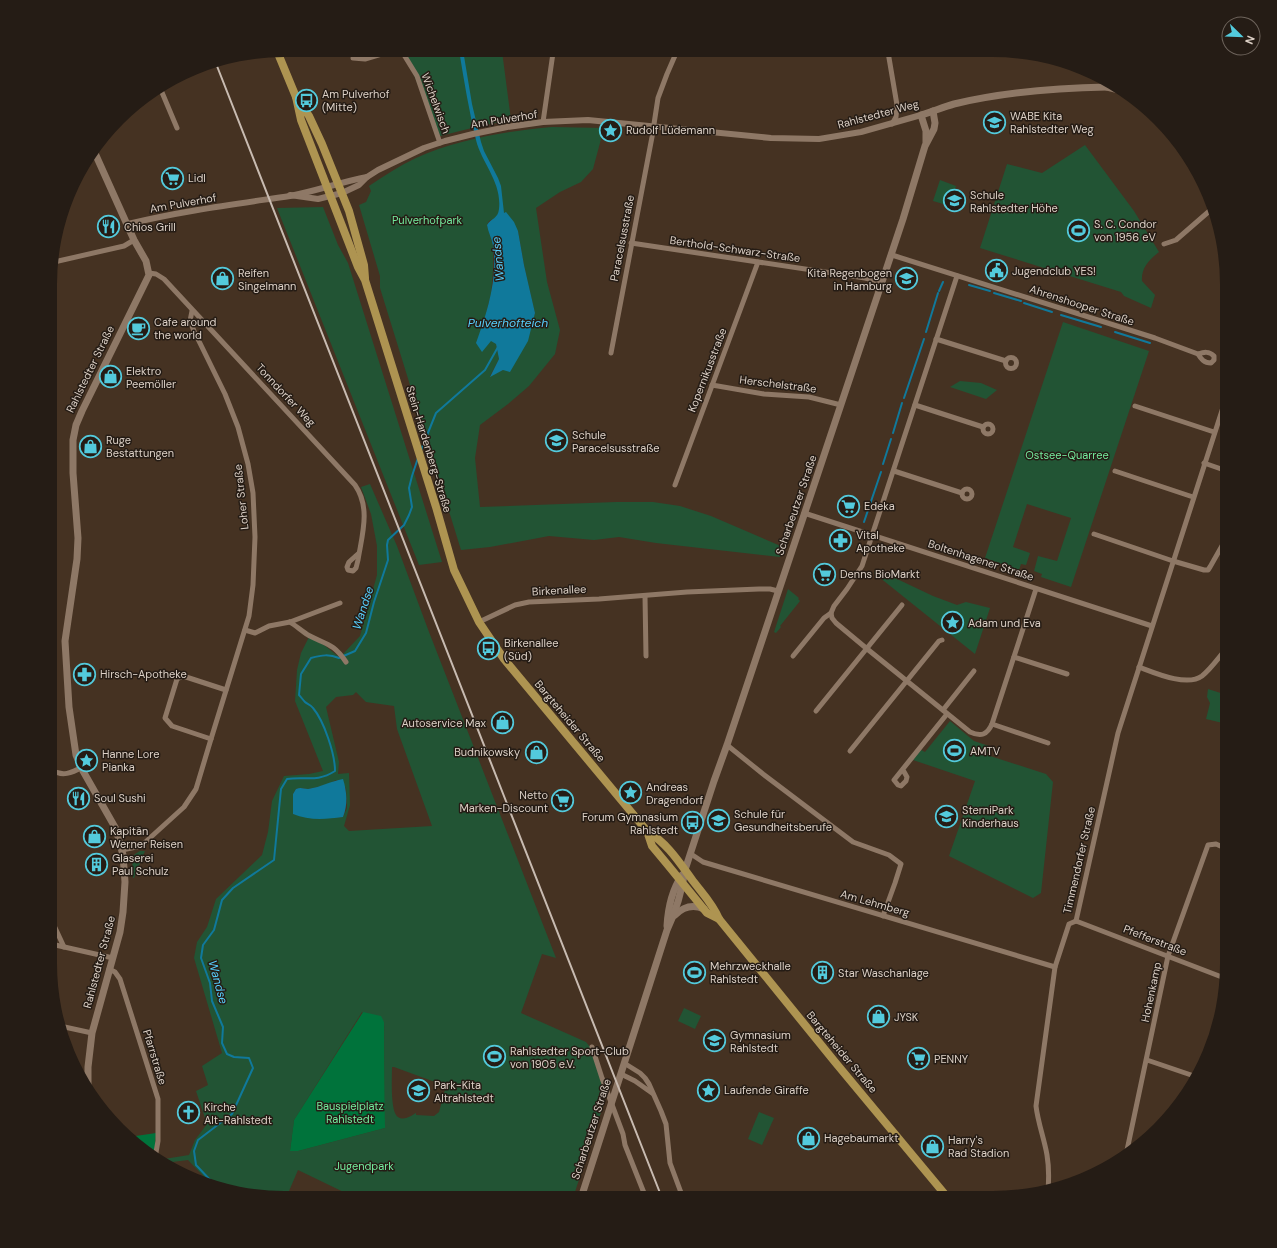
<svg xmlns="http://www.w3.org/2000/svg" width="1277" height="1248" font-family="'DM Sans',sans-serif">
  <rect width="100%" height="100%" fill="#453222"/>
  <g fill="#225434" fill-rule="evenodd">
    <path d="M403,50L502,51L511,120L480,126L440,136Z"/>
    <path d="M552,127L604,128L593,169L581,182L560,192L536,208L547,282L560,330L555,354L529,386L508,404L480,425L475,458L480,507L616,502H653L680,506L711,516L783,547L780,557L656,543L619,537L594,540L549,536L490,547L461,550L380,288V276L359,205L366,202L371,191L369,186C384,176 399,166 416,158C458,139 507,131 552,127ZM504,214L518,231L524,265L535,314L503,370L490,376L499,359L496,344L492,341L486,314L491,294L493,270V246L487,225L489,221Z"/>
    <path d="M1085,145L1134,211L1159,252C1149,260 1141,268 1142,281L1155,295L1151,308L1124,296L1121,292L980,248L1007,164L1042,173Z"/>
    <path d="M940,180L956,186L950,206L933,201Z"/>
    <path d="M323,207L338,245L348,263L442,562L419,565L277,208Z"/>
    <path d="M1063,322L1149,351L1071,587L1041,577L1042,574L1034,571L1038,556L1057,561L1071,518L1027,504L1013,547L1030,553L1026,565L1021,564L1019,570L985,558Z"/>
    <path d="M960,381L981,383L997,390L986,399L950,387Z"/>
    <path d="M370,484L397,546L429,632L556,958L542,954L521,1013L586,1042L590,1047L602,1085L598,1098L605,1100L573,1198H356L298,1170L286,1198H269L208,1181L188,1160L164,1163L158,1160L189,1155L195,1140L207,1124L196,1091L208,1085L202,1066L222,1053L194,958L197,942L207,927L216,899L262,855L268,832L272,801L284,776L309,774L323,771L295,701L297,670L301,653L309,637L324,645L339,657L343,654L360,636L377,575V546L371,514L361,487ZM356,692L366,702L394,706L397,729L432,826L349,831L344,826L350,805L349,773L338,774L339,762L326,707L336,697L353,695ZM336,780L346,788L347,808L343,817C326,819 310,817 293,814V794L296,789C301,787 304,789 308,789C318,787 328,785 336,780ZM362,1012L384,1022L385,1128L298,1151H290L294,1120ZM392,1067H394L446,1086L439,1112L434,1116L416,1115V1113C411,1116 404,1121 398,1117C390,1112 392,1077 392,1067Z"/>
    <path d="M876,569L933,596L957,605L966,602L990,608L975,654L874,573Z"/>
    <path d="M788,589L799,598L798,599L800,601L780,626L781,627L776,633L774,632Z"/>
    <path d="M1208,689L1227,695V724L1206,719L1210,703L1207,697Z"/>
    <path d="M950,721L974,741L989,746L987,755L1046,774L1053,782L1041,893L1033,898L949,856L975,781L913,760L921,750L925,752Z"/>
    <path d="M140,851H145L134,878H133L132,858L135,854Z"/>
    <path d="M684,1008L701,1016L695,1029L678,1021Z"/>
    <path d="M759,1112L774,1118L762,1145L748,1139Z"/>
  </g>
  <g fill="#00733b">
    <path d="M363,1012L381,1016L384,1022L385,1128L298,1151H290L294,1120Z"/>
    <path d="M156,1133L154,1157L141,1150L129,1137Z"/>
  </g>
  <g fill="#10799b">
    <path d="M459,50H463L472,104L481,142L484,151L498,178L501,186L504,213L506,212L514,222L518,231L524,265L535,313L528,341L510,372L503,370L490,377L499,359L496,344L491,341L482,352L476,343C487,313 498,279 493,246C492,239 488,232 487,225C491,218 498,219 499,209C502,182 482,164 476,140C469,111 464,81 459,50Z"/>
    <path d="M343,779C347,792 348,805 343,817C327,819 309,821 293,814V794L296,789C301,787 304,789 308,789C321,787 331,781 343,779Z"/>
  </g>
  <g fill="none" stroke-linecap="round" stroke-linejoin="round">
    <g stroke="#10799b" stroke-width="2">
      <path d="M969,285L990,291"/>
      <path d="M939,291L943,282"/>
      <path d="M994,293L1021,301"/>
      <path d="M1024,303L1052,312"/>
      <path d="M1061,315L1101,327"/>
      <path d="M926,332L938,293"/>
      <path d="M1115,332L1150,343"/>
      <path d="M904,398L924,339"/>
      <path d="M893,433L902,403"/>
      <path d="M421,450L436,413L485,370L498,347"/>
      <path d="M883,464L891,439"/>
      <path d="M864,522L881,472"/>
      <path d="M213,1183L196,1165L194,1151L198,1140L232,1114L253,1068L249,1058L234,1057L227,1054L222,1043L223,1027L212,1001L210,983L201,958L203,945L214,930L222,900L233,888L274,860L281,789L287,779C306,776 316,783 335,771C335,754 324,721 313,708C311,705 307,704 305,702C303,700 301,697 299,695L301,674L311,658C322,655 329,654 339,658L355,651L366,633L374,602L388,560L387,545L388,540L404,525L409,515L412,507L409,488L412,476L418,458"/>
    </g>
    <g stroke="#8e7866" stroke-width="5">
      <path d="M401,50L417,76L440,143"/>
      <path d="M888,52L897,105L896,117L892,124"/>
      <path d="M353,58L365,59L395,50"/>
      <path d="M161,90L177,128"/>
      <path d="M543,122L553,53"/>
      <path d="M631,243L865,278L882,282"/>
      <path d="M1164,244L1176,240L1214,207"/>
      <path d="M892,255L1155,338L1198,354C1204,352 1209,351 1214,356V360L1211,363C1204,363 1201,359 1198,354"/>
      <path d="M54,262L124,246L134,240"/>
      <path d="M149,273L156,274L164,279L355,485C371,508 362,535 358,560L356,568L353,571L348,570L347,567L349,562L359,553"/>
      <path d="M957,276L862,566L847,589L834,606L831,613L832,618L836,623L866,648L970,732C981,737 987,735 992,724L1036,589"/>
      <path d="M192,311L190,321L194,331L225,394L238,427L248,464L253,493L255,537L253,585L249,616L211,739"/>
      <path d="M936,339L1006,361"/>
      <path d="M611,353L652,137L658,98L667,74L677,51"/>
      <circle cx="1011" cy="363" r="5.5"/>
      <path d="M712,385L764,394L809,397L841,405"/>
      <path d="M915,405L983,427"/>
      <path d="M1135,406L1214,432"/>
      <circle cx="988" cy="429" r="5"/>
      <path d="M1204,463L1227,471"/>
      <path d="M894,471L962,493"/>
      <path d="M1115,471L1193,497"/>
      <path d="M675,485L758,262"/>
      <circle cx="967" cy="494" r="5"/>
      <path d="M804,513L1152,626"/>
      <path d="M1094,534L1173,561L1204,570H1208L1210,567L1227,537"/>
      <path d="M645,596L646,656"/>
      <path d="M290,622C296,626 302,631 308,635C327,645 333,643 346,662"/>
      <path d="M479,622L515,605L529,602L599,599L687,592L759,589H770L778,591"/>
      <path d="M245,630L255,633L269,626L290,622L340,603"/>
      <path d="M793,656L824,618L831,613"/>
      <path d="M1014,657L1067,674"/>
      <path d="M1139,667C1155,673 1187,687 1202,676C1211,669 1219,657 1227,648"/>
      <path d="M943,710L974,671"/>
      <path d="M816,711L902,605"/>
      <path d="M992,724L1048,743"/>
      <path d="M727,745L763,774L853,842L889,855L901,864L895,883L883,916"/>
      <path d="M850,751L939,641L942,640"/>
      <path d="M52,770C62,777 72,773 82,767"/>
      <path d="M903,770L907,777L906,781L901,786L898,785L894,780L947,714"/>
      <path d="M122,850L141,846L184,807L196,789L211,739L172,726L165,718L177,679L183,676L226,690"/>
      <path d="M691,854L703,862L1055,967"/>
      <path d="M51,919L64,947"/>
      <path d="M1076,921L1118,733L1227,395"/>
      <path d="M1076,921L1227,979"/>
      <path d="M51,944L113,958"/>
      <path d="M109,969L115,972L120,979L158,1099V1141L155,1158"/>
      <path d="M60,1026L92,1033"/>
      <path d="M592,1047L602,1078L623,1134L625,1145L646,1198"/>
      <path d="M1147,1060L1197,1077"/>
      <path d="M624,1063L640,1073L645,1078L649,1084L661,1111L666,1124L670,1163L683,1198"/>
      <path d="M621,1074L635,1081L652,1093"/>
      <path d="M1126,1155L1168,956L1208,845L1216,844L1227,849"/>
      <path d="M1048,1190C1049,1178 1049,1167 1047,1155C1044,1138 1038,1123 1036,1106L1055,967L1069,924L1076,921"/>
    </g>
    <g stroke="#8e7866" stroke-width="6">
      <path d="M290,195L318,199L342,193L359,185L367,177L378,170L424,148L445,141L473,134L507,127L543,122L588,120L771,138L819,139L861,132L921,115"/>
      <path d="M128,224C181,211 236,204 290,196C316,191 341,182 367,177"/>
    </g>
    <g stroke="#8e7866" stroke-width="7">
      <path d="M1107,87L1119,90"/>
      <path d="M926,142V131L921,115C932,112 943,107 954,104C1004,92 1055,88 1107,87L1114,85"/>
      <path d="M675,915C683,907 693,904 704,909"/>
      <path d="M667,926C668,908 672,890 682,875"/>
      <path d="M88,1087V1067L92,1033L120,932L123,912L125,882L123,855L116,829L83,771L76,755L69,707L65,641L77,559L78,538L73,473V440L76,425L82,411L149,275L146,261L134,240L94,151"/>
      <path d="M581,1198L667,930C676,911 682,891 685,870L714,781L727,745L882,282L903,219L925,146L934,129L935,123L933,111"/>
    </g>
    <g stroke="#ae9451" stroke-width="8">
      <path d="M277,51L296,97L309,116L322,144L349,211L364,265L365,278"/>
      <path d="M296,97L301,120L358,267L365,280L436,507L454,570L479,622L504,659L647,831C668,844 679,862 693,881C703,894 713,904 719,919L835,1062L948,1198"/>
      <path d="M647,831L652,846L667,864L707,913L719,919"/>
    </g>
    <path stroke="#c8bbb1" stroke-width="2" d="M215,61L662,1198"/>
  </g>
  <defs>
    <symbol id="bus-ring" viewBox="-11 -11 22 22"><circle r="9.5" fill="#251c15" stroke="#53cadc" stroke-width="1.5"/><path d="M-5-6H5V4H4V6H2V4H-2V6H-4V4H-5ZM-3.5-4V0h7V-4ZM-3.5 1.2v1.5H-2V1.2ZM2 1.2v1.5H3.5V1.2Z" fill="#53cadc"/></symbol>
    <symbol id="school-ring" viewBox="-11 -11 22 22"><circle r="9.5" fill="#251c15" stroke="#53cadc" stroke-width="1.5"/><path d="M0-5L7-2L0 1L-7-2ZM-4 1L0 2.5L4 1V4Q0 6-4 4Z" fill="#53cadc"/></symbol>
    <symbol id="sight-ring" viewBox="-11 -11 22 22"><circle r="9.5" fill="#251c15" stroke="#53cadc" stroke-width="1.5"/><path d="M0-6L1.8-2.2L6-1.7L2.9 1.2L3.7 5.4L0 3.3L-3.7 5.4L-2.9 1.2L-6-1.7L-1.8-2.2Z" fill="#53cadc"/></symbol>
    <symbol id="supermarket-ring" viewBox="-11 -11 22 22"><circle r="9.5" fill="#251c15" stroke="#53cadc" stroke-width="1.5"/><path d="M-6-5.5h2.5l.6 2H6L4.5 2H-2.5L-4.4-4H-6ZM-1.5 3.2a1.3 1.3 0 1 0 .1 0ZM3 3.2a1.3 1.3 0 1 0 .1 0Z" fill="#53cadc"/></symbol>
    <symbol id="restaurant-ring" viewBox="-11 -11 22 22"><circle r="9.5" fill="#251c15" stroke="#53cadc" stroke-width="1.5"/><path d="M-5-6h1v4h1v-4h1v4h1v-4h1v5L-1.5 .5V6h-2V.5L-5-1ZM5-6V6H3V1.5H1.5Q1.5-4 5-6Z" fill="#53cadc"/></symbol>
    <symbol id="stadium-ring" viewBox="-11 -11 22 22"><circle r="9.5" fill="#251c15" stroke="#53cadc" stroke-width="1.5"/><path d="M0-5a6.5 5 0 1 0 0 10a6.5 5 0 1 0 0-10ZM-3.5-1.8h7v3.6h-7Z" fill="#53cadc"/></symbol>
    <symbol id="civic-ring" viewBox="-11 -11 22 22"><circle r="9.5" fill="#251c15" stroke="#53cadc" stroke-width="1.5"/><path d="M-.6-6.5H3V-4.5H.6V-3L4-1V1h2V6H-6V1h2V-1L-.6-3ZM-1.2 2.5V6h2.4V2.5Z" fill="#53cadc"/></symbol>
    <symbol id="shop-ring" viewBox="-11 -11 22 22"><circle r="9.5" fill="#251c15" stroke="#53cadc" stroke-width="1.5"/><path d="M-5-2.5h2.3a2.7 3.5 0 0 1 5.4 0H5L5.5 6h-11ZM-1.5-2.5h3a1.5 2.3 0 0 0-3 0Z" fill="#53cadc"/></symbol>
    <symbol id="cafe-ring" viewBox="-11 -11 22 22"><circle r="9.5" fill="#251c15" stroke="#53cadc" stroke-width="1.5"/><path d="M-5.5-4.5H6V0H3Q3 3.5 0 3.5H-2.5Q-5.5 3.5-5.5 0ZM3-3.2v2h1.7v-2ZM-6 4.5H4V6H-6Z" fill="#53cadc"/></symbol>
    <symbol id="pharmacy-ring" viewBox="-11 -11 22 22"><circle r="9.5" fill="#251c15" stroke="#53cadc" stroke-width="1.5"/><path d="M-2-6h4v4h4v4h-4v4h-4v-4h-4v-4h4Z" fill="#53cadc"/></symbol>
    <symbol id="university-ring" viewBox="-11 -11 22 22"><circle r="9.5" fill="#251c15" stroke="#53cadc" stroke-width="1.5"/><path d="M0-5L7-2L0 1L-7-2ZM-4 1L0 2.5L4 1V4Q0 6-4 4Z" fill="#53cadc"/></symbol>
    <symbol id="building-ring" viewBox="-11 -11 22 22"><circle r="9.5" fill="#251c15" stroke="#53cadc" stroke-width="1.5"/><path d="M-4-6H4V6H1V3H-1V6H-4ZM-2.5-4.3h1.7v1.8h-1.7ZM.8-4.3h1.7v1.8H.8ZM-2.5-1h1.7V.8h-1.7ZM.8-1h1.7V.8H.8Z" fill="#53cadc"/></symbol>
    <symbol id="church-ring" viewBox="-11 -11 22 22"><circle r="9.5" fill="#251c15" stroke="#53cadc" stroke-width="1.5"/><path d="M-1.2-6h2.4v3.5h3.3v2.4h-3.3V6h-2.4V-.1h-3.3v-2.4h3.3Z" fill="#53cadc"/></symbol>
  </defs>
  <g fill-rule="evenodd">
    <use href="#bus-ring" x="294" y="88" width="25" height="25"/>
    <use href="#school-ring" x="982" y="110" width="25" height="25"/>
    <use href="#sight-ring" x="598" y="118" width="25" height="25"/>
    <use href="#supermarket-ring" x="160" y="166" width="25" height="25"/>
    <use href="#school-ring" x="942" y="188" width="25" height="25"/>
    <use href="#restaurant-ring" x="96" y="214" width="25" height="25"/>
    <use href="#stadium-ring" x="1066" y="218" width="25" height="25"/>
    <use href="#civic-ring" x="984" y="258" width="25" height="25"/>
    <use href="#shop-ring" x="210" y="266" width="25" height="25"/>
    <use href="#school-ring" x="894" y="266" width="25" height="25"/>
    <use href="#cafe-ring" x="126" y="316" width="25" height="25"/>
    <use href="#shop-ring" x="98" y="364" width="25" height="25"/>
    <use href="#school-ring" x="544" y="428" width="25" height="25"/>
    <use href="#shop-ring" x="78" y="434" width="25" height="25"/>
    <use href="#supermarket-ring" x="836" y="494" width="25" height="25"/>
    <use href="#pharmacy-ring" x="828" y="528" width="25" height="25"/>
    <use href="#supermarket-ring" x="812" y="562" width="25" height="25"/>
    <use href="#sight-ring" x="940" y="610" width="25" height="25"/>
    <use href="#bus-ring" x="476" y="636" width="25" height="25"/>
    <use href="#pharmacy-ring" x="72" y="662" width="25" height="25"/>
    <use href="#shop-ring" x="490" y="710" width="25" height="25"/>
    <use href="#stadium-ring" x="942" y="738" width="25" height="25"/>
    <use href="#shop-ring" x="524" y="740" width="25" height="25"/>
    <use href="#sight-ring" x="74" y="748" width="25" height="25"/>
    <use href="#sight-ring" x="618" y="780" width="25" height="25"/>
    <use href="#restaurant-ring" x="66" y="786" width="25" height="25"/>
    <use href="#supermarket-ring" x="550" y="788" width="25" height="25"/>
    <use href="#school-ring" x="934" y="804" width="25" height="25"/>
    <use href="#university-ring" x="706" y="808" width="25" height="25"/>
    <use href="#bus-ring" x="680" y="810" width="25" height="25"/>
    <use href="#shop-ring" x="82" y="824" width="25" height="25"/>
    <use href="#building-ring" x="84" y="852" width="25" height="25"/>
    <use href="#stadium-ring" x="682" y="960" width="25" height="25"/>
    <use href="#building-ring" x="810" y="960" width="25" height="25"/>
    <use href="#shop-ring" x="866" y="1004" width="25" height="25"/>
    <use href="#school-ring" x="702" y="1028" width="25" height="25"/>
    <use href="#stadium-ring" x="482" y="1044" width="25" height="25"/>
    <use href="#supermarket-ring" x="906" y="1046" width="25" height="25"/>
    <use href="#sight-ring" x="696" y="1078" width="25" height="25"/>
    <use href="#school-ring" x="406" y="1078" width="25" height="25"/>
    <use href="#church-ring" x="176" y="1100" width="25" height="25"/>
    <use href="#shop-ring" x="796" y="1126" width="25" height="25"/>
    <use href="#shop-ring" x="920" y="1134" width="25" height="25"/>
  </g>
  <g text-anchor="middle" dominant-baseline="central" stroke-width="3" stroke-linejoin="round" paint-order="stroke">
    <g font-size="11" fill="#dcd0c6" stroke="#251c15" text-anchor="start">
      <text x="322" y="94">Am Pulverhof<tspan x="322" dy="13">(Mitte)</tspan></text>
      <text x="1010" y="116">WABE Kita<tspan x="1010" dy="13">Rahlstedter Weg</tspan></text>
      <text x="626" y="130">Rudolf Lüdemann</text>
      <text x="188" y="178">Lidl</text>
      <text x="970" y="195">Schule<tspan x="970" dy="13">Rahlstedter Höhe</tspan></text>
      <text x="1094" y="224">S. C. Condor<tspan x="1094" dy="13">von 1956 eV</tspan></text>
      <text x="124" y="227">Chios Grill</text>
      <text x="1012" y="271">Jugendclub YES!</text>
      <text x="238" y="273">Reifen<tspan x="238" dy="13">Singelmann</tspan></text>
      <text x="892" y="273" text-anchor="end">Kita Regenbogen<tspan x="892" dy="13">in Hamburg</tspan></text>
      <text x="154" y="322">Cafe around<tspan x="154" dy="13">the world</tspan></text>
      <text x="126" y="371">Elektro<tspan x="126" dy="13">Peemöller</tspan></text>
      <text x="572" y="435">Schule<tspan x="572" dy="13">Paracelsusstraße</tspan></text>
      <text x="106" y="440">Ruge<tspan x="106" dy="13">Bestattungen</tspan></text>
      <text x="864" y="506">Edeka</text>
      <text x="856" y="535">Vital<tspan x="856" dy="13">Apotheke</tspan></text>
      <text x="840" y="574">Denns BioMarkt</text>
      <text x="968" y="623">Adam und Eva</text>
      <text x="504" y="643">Birkenallee<tspan x="504" dy="13">(Süd)</tspan></text>
      <text x="100" y="674">Hirsch-Apotheke</text>
      <text x="486" y="723" text-anchor="end">Autoservice Max</text>
      <text x="970" y="751">AMTV</text>
      <text x="520" y="752" text-anchor="end">Budnikowsky</text>
      <text x="102" y="754">Hanne Lore<tspan x="102" dy="13">Pianka</tspan></text>
      <text x="646" y="787">Andreas<tspan x="646" dy="13">Dragendorf</tspan></text>
      <text x="548" y="795" text-anchor="end">Netto<tspan x="548" dy="13">Marken-Discount</tspan></text>
      <text x="94" y="798">Soul Sushi</text>
      <text x="962" y="810">SterniPark<tspan x="962" dy="13">Kinderhaus</tspan></text>
      <text x="734" y="814">Schule für<tspan x="734" dy="13">Gesundheitsberufe</tspan></text>
      <text x="678" y="817" text-anchor="end">Forum Gymnasium<tspan x="678" dy="13">Rahlstedt</tspan></text>
      <text x="110" y="831">Kapitän<tspan x="110" dy="13">Werner Reisen</tspan></text>
      <text x="112" y="858">Glaserei<tspan x="112" dy="13">Paul Schulz</tspan></text>
      <text x="710" y="966">Mehrzweckhalle<tspan x="710" dy="13">Rahlstedt</tspan></text>
      <text x="838" y="973">Star Waschanlage</text>
      <text x="894" y="1017">JYSK</text>
      <text x="730" y="1035">Gymnasium<tspan x="730" dy="13">Rahlstedt</tspan></text>
      <text x="510" y="1051">Rahlstedter Sport-Club<tspan x="510" dy="13">von 1905 e.V.</tspan></text>
      <text x="934" y="1059">PENNY</text>
      <text x="434" y="1085">Park-Kita<tspan x="434" dy="13">Altrahlstedt</tspan></text>
      <text x="724" y="1090">Laufende Giraffe</text>
      <text x="204" y="1107">Kirche<tspan x="204" dy="13">Alt-Rahlstedt</tspan></text>
      <text x="824" y="1138">Hagebaumarkt</text>
      <text x="948" y="1140">Harry's<tspan x="948" dy="13">Rad Stadion</tspan></text>
    </g>
    <g font-size="11" fill="#dcd0c6" stroke="#251c15">
      <text transform="translate(436 103) rotate(70)">Wichelwisch</text>
      <text transform="translate(878 114) rotate(-15)">Rahlstedter Weg</text>
      <text transform="translate(504 119) rotate(-9)">Am Pulverhof</text>
      <text transform="translate(183 203) rotate(-10)">Am Pulverhof</text>
      <text transform="translate(622 238) rotate(-79)">Paracelsusstraße</text>
      <text transform="translate(735 249) rotate(8)">Berthold-Schwarz-Straße</text>
      <text transform="translate(1082 305) rotate(18)">Ahrenshooper Straße</text>
      <text transform="translate(90 369) rotate(-64)">Rahlstedter Straße</text>
      <text transform="translate(707 370) rotate(-69)">Kopernikusstraße</text>
      <text transform="translate(778 384) rotate(7)">Herschelstraße</text>
      <text transform="translate(286 395) rotate(47)">Tonndorfer Weg</text>
      <text transform="translate(429 449) rotate(73)">Stein-Hardenberg-Straße</text>
      <text transform="translate(241 497) rotate(-96)">Loher Straße</text>
      <text transform="translate(796 505) rotate(-71)">Scharbeutzer Straße</text>
      <text transform="translate(981 560) rotate(18)">Boltenhagener Straße</text>
      <text transform="translate(559 590) rotate(-3)">Birkenallee</text>
      <text transform="translate(570 721) rotate(50)">Bargteheider Straße</text>
      <text transform="translate(1079 860) rotate(-77)">Timmendorfer Straße</text>
      <text transform="translate(875 903) rotate(16)">Am Lehmberg</text>
      <text transform="translate(1155 940) rotate(21)">Pfefferstraße</text>
      <text transform="translate(99 962) rotate(-75)">Rahlstedter Straße</text>
      <text transform="translate(1151 992) rotate(-78)">Hohenkamp</text>
      <text transform="translate(842 1052) rotate(50)">Bargteheider Straße</text>
      <text transform="translate(155 1057) rotate(73)">Pfarrstraße</text>
      <text transform="translate(591 1129) rotate(-72)">Scharbeutzer Straße</text>
    </g>
    <g font-size="11" fill="#74ec9e" stroke="#251c15">
      <text x="427" y="220">Pulverhofpark</text>
      <text x="1067" y="455">Ostsee-Quarree</text>
      <text x="350" y="1106">Bauspielplatz<tspan x="350" dy="13">Rahlstedt</tspan></text>
      <text x="364" y="1166">Jugendpark</text>
    </g>
    <g font-size="12" font-style="italic" fill="#57cefc" stroke="#251c15">
      <text transform="translate(498 259) rotate(-95)">Wandse</text>
      <text x="508" y="323">Pulverhofteich</text>
      <text transform="translate(363 608) rotate(-72)">Wandse</text>
      <text transform="translate(218 982) rotate(75)">Wandse</text>
    </g>
  </g>
  <path d="M0 0H1277V1248H0ZM284 57H993A227 227 0 0 1 1220 284V964A227 227 0 0 1 993 1191H284A227 227 0 0 1 57 964V284A227 227 0 0 1 284 57Z" fill="#251c15" fill-rule="evenodd"/>
  <g transform="translate(1241 36) rotate(113)"><circle r="19" fill="#251c15" stroke="#6e645c"/>
  <path d="M0-3L7 15L0 10L-7 15Z" fill="#53cadc"/>
  <text y="-6" font-size="11" font-weight="bold" text-anchor="middle" fill="#dcd0c6">N</text>
  </g>
</svg>
